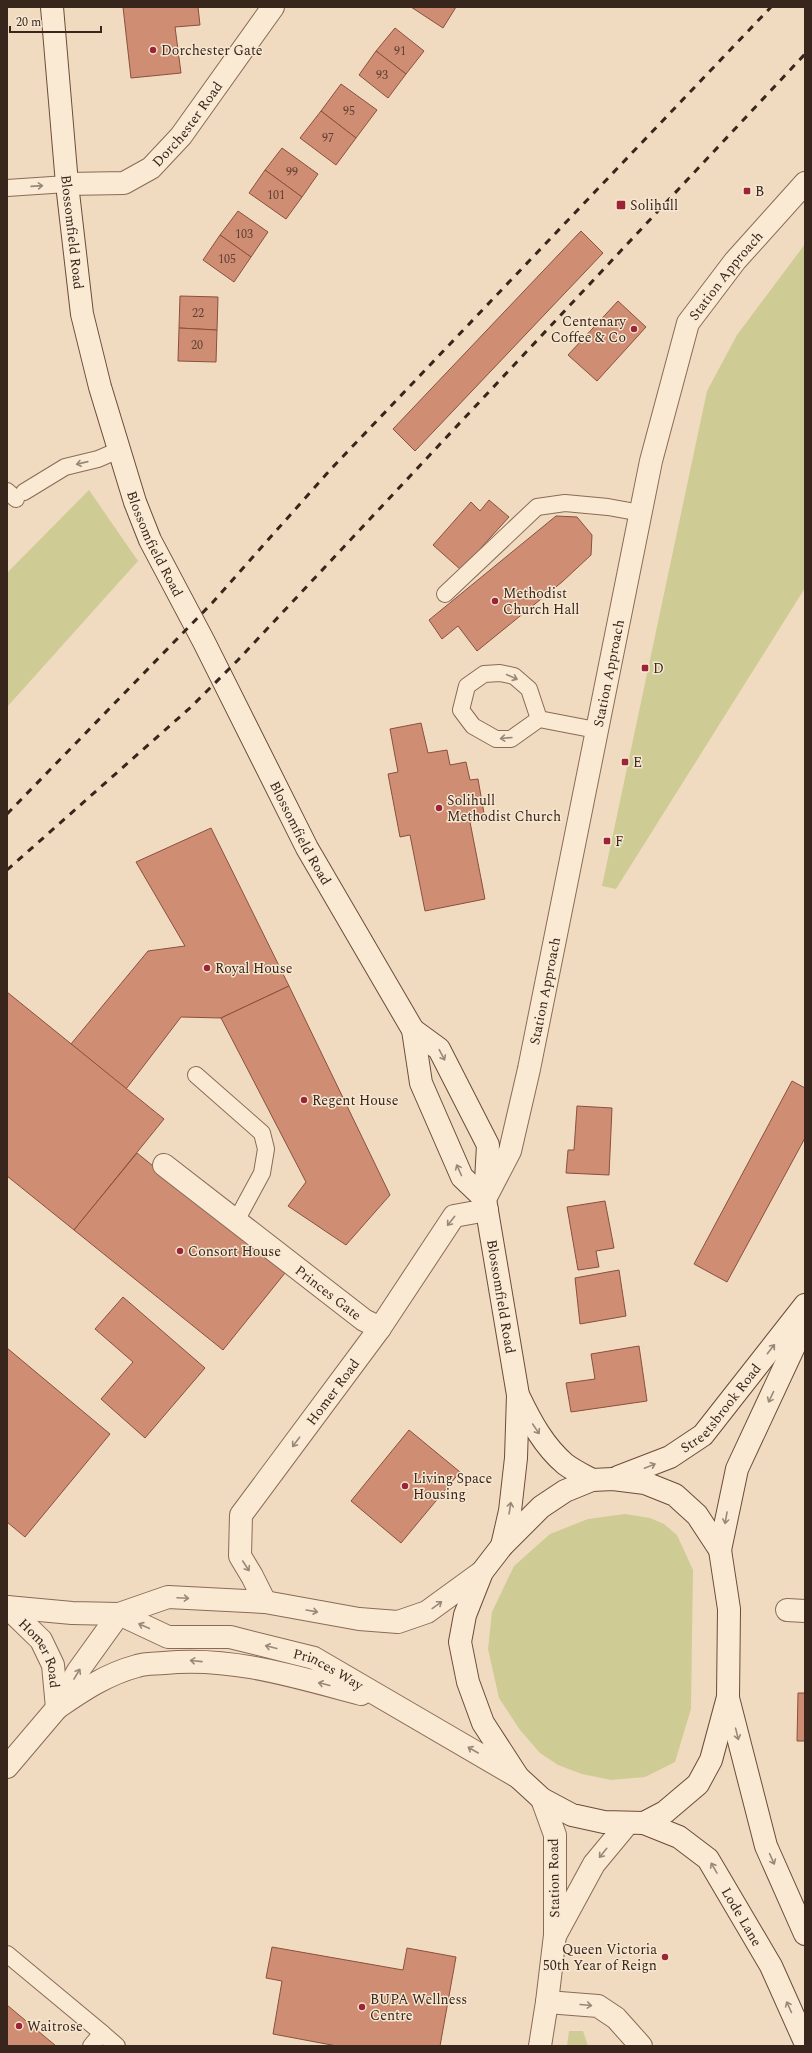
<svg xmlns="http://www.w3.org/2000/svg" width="812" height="2053" font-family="Spectral,serif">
  <rect width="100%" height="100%" fill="#f0dbc0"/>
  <g fill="#cecc94">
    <path d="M805,244V588L616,889L602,886L707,391L737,335Z"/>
    <path d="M89,490L138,561L7,707V573Z"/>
    <path d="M625,1514L650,1518L664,1524L677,1535L693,1570L691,1709L675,1762L645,1777L611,1780L582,1774L558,1765L540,1753L520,1730L499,1698L488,1649L492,1612L514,1566L550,1534L588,1519Z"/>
    <path d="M569,2031H583L588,2046H567Z"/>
  </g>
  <g fill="#cf8d74" stroke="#8a503c">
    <path d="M123,7H198L200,25L175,27L181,73L131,78Z"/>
    <path d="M411,7H456L443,28Z"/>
    <path d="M395,28L424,51L406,74L376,51Z"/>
    <path d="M376,51L406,74L388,98L359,75Z"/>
    <path d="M341,84L377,110L356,138L321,111Z"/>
    <path d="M321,111L356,138L336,165L300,138Z"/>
    <path d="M282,148L318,174L302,197L265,170Z"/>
    <path d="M265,170L302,197L286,219L249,193Z"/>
    <path d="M238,211L268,232L251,257L220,235Z"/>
    <path d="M581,231L603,253L415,451L393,429Z"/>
    <path d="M220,235L251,257L234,282L203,260Z"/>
    <path d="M180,296L218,297L217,330L179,328Z"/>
    <path d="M618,301L646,327L597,381L568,355Z"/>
    <path d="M179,328L217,330L216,362L178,361Z"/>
    <path d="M489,500L509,517L461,570L433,545L471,502L480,511Z"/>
    <path d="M556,516L577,517L592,535L591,555L562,582L477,651L458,626L442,639L429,620Z"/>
    <path d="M421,723L428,753L447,750L450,765L466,762L470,780L478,779L485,819L470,822L485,899L425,911L410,835L400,837L388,774L398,772L390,729Z"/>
    <path d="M211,828L289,986L221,1018L181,1017L126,1089L71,1044L148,951L185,946L136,862Z"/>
    <path d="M289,986L390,1195L346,1245L288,1206L306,1182L221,1018Z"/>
    <path d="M7,992L164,1119L74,1230L7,1176Z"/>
    <path d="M792,1081L805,1088V1138L727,1282L694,1264Z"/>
    <path d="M577,1106L612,1108L609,1175L566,1173L568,1150H574Z"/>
    <path d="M137,1153L285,1273L223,1350L74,1230Z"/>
    <path d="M605,1201L614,1248L596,1251L599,1267L578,1270L567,1207Z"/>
    <path d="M619,1270L626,1316L580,1324L575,1278Z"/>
    <path d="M123,1297L205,1368L145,1438L101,1399L133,1362L95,1329Z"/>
    <path d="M639,1346L647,1401L571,1412L566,1383L595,1379L591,1354Z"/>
    <path d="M7,1348L110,1434L25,1537L7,1522Z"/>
    <path d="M409,1430L460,1472L401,1543L351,1501Z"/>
    <path d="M798,1693H805V1741H797Z"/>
    <path d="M272,1947L403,1970L407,1948L456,1957L440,2046H337L273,2034L282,1981L266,1978Z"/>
    <path d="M7,2005L56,2046H7Z"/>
  </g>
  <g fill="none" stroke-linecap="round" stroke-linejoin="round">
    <defs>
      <g id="service">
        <path d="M7,188L67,184"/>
        <path d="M7,491L16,499"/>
        <path d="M24,492L65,467L98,459L119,450"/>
        <path d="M445,594L537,507L565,503L608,507L641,513"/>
        <path d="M539,719L529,689L514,676L500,673L484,674L467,686L461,710L473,726L496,739H511L539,719L596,730"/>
        <path d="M196,1075L262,1133L266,1149L262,1173L236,1221"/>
        <path d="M7,1954L102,2033L91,2046"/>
        <path d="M102,2033L117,2046"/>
      </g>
      <g id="minor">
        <path id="s1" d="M67,184L124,183L151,168L181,136L273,7"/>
        <path id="s2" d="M164,1165L364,1320L380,1328"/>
        <path id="s3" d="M265,1602L252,1576L240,1556L241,1515L380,1328L454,1216L487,1210"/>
        <path d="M787,1610L805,1611"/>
        <path d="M547,2002L598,2006L616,2018L641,2046"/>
      </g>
      <g id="tertiary">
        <path id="s4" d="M485,1199L510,1151L529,1069L651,461L688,323L735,261L805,183"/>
        <path d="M7,1607L72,1613L119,1614L168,1597L265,1602L359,1619L398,1622L427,1612L482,1572"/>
        <path id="s5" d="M7,1607L41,1640L53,1665L57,1708"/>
        <path id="s6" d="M119,1614L168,1637H230L314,1658L518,1777"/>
        <path d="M57,1708C83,1690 107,1674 137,1666C146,1663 156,1664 164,1663C231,1656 297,1677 361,1694"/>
        <path d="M7,1767L57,1708L78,1671L119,1614"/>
        <path d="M556,1934L594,1864L628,1823"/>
        <path d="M540,2046L547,2002L555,1935V1835L542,1799"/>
      </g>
      <g id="secondary">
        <path id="s7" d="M52,7L67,184L82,314L100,387L135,502L150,540L204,642L307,848L413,1030L421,1083L462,1177L485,1199"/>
        <path id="s8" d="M413,1030L439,1049L488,1145L485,1199L518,1395L516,1458L510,1511L502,1546"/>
        <path d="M519,1397C531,1422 544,1446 565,1464C573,1470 583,1475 592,1480"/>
        <path id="s9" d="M618,1477L670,1457L703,1435L805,1305"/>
        <path d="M613,1479L645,1483L675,1495L697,1515L720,1550L729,1609L728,1697L711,1760L698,1784L665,1812L644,1823L604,1822L572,1815L542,1799L518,1777L483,1723L468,1682L460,1642L465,1615L482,1572L502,1546L541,1507L565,1491L592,1480Z"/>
        <path d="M720,1550L737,1469L805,1323"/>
        <path d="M728,1698L766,1846L805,1934"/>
        <path id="s10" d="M644,1823L679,1837L708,1859L771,1966L805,2042"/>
      </g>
    </defs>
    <use href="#service" stroke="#896b57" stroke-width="18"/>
    <use href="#minor" stroke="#896b57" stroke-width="24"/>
    <use href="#tertiary" stroke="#896b57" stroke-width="24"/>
    <use href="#secondary" stroke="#6b4c3a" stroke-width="24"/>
    <use href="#service" stroke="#fae9d3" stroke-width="16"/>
    <use href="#minor" stroke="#fae9d3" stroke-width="22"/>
    <use href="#tertiary" stroke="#fae9d3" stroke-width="22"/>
    <use href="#secondary" stroke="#fae9d3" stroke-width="22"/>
    <g stroke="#38261c" stroke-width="3" stroke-dasharray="7 7" stroke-linecap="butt">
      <path d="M7,814L213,602L330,470L771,7"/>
      <path d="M7,870L191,707L238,660L805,54"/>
    </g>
  </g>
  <defs><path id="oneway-shaft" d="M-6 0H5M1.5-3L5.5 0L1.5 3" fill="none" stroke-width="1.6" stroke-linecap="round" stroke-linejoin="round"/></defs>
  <g stroke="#998878">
    <use href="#oneway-shaft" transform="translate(37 186) rotate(-4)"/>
    <use href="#oneway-shaft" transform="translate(82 463) rotate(167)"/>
    <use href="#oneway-shaft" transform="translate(512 677) rotate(24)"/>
    <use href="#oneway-shaft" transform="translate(506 738) rotate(175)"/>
    <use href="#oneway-shaft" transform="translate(442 1055) rotate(62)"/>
    <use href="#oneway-shaft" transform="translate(459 1170) rotate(-114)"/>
    <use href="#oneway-shaft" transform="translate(451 1221) rotate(128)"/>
    <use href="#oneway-shaft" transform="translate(771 1349) rotate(-52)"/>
    <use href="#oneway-shaft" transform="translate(771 1397) rotate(115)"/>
    <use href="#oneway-shaft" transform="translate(536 1429) rotate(56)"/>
    <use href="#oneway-shaft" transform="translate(296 1442) rotate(127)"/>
    <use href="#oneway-shaft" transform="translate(650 1466) rotate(-22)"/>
    <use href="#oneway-shaft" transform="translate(510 1508) rotate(-81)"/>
    <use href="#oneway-shaft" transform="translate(726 1518) rotate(100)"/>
    <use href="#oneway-shaft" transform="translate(246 1566) rotate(57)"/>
    <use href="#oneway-shaft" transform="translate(183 1598) rotate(3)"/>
    <use href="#oneway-shaft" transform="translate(437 1605) rotate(-36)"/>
    <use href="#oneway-shaft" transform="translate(312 1611) rotate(10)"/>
    <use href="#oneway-shaft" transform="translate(144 1626) rotate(-156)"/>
    <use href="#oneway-shaft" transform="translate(271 1647) rotate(-166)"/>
    <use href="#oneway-shaft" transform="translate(196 1661) rotate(-174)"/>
    <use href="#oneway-shaft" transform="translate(77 1674) rotate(-59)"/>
    <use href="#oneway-shaft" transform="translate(324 1684) rotate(-166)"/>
    <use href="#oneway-shaft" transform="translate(737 1734) rotate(76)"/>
    <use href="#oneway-shaft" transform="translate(473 1750) rotate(-150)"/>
    <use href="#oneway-shaft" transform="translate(603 1853) rotate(129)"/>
    <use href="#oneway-shaft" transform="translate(772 1859) rotate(66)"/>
    <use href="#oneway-shaft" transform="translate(714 1868) rotate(-120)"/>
    <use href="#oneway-shaft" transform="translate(586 2005) rotate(5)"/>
    <use href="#oneway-shaft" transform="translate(789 2007) rotate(-114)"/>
  </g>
  <g fill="#9b2536" stroke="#f7e6d0" stroke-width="1.5">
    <circle cx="153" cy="50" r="4"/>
    <rect x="743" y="187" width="8" height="8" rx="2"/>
    <rect x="616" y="200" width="10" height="10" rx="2"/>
    <circle cx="634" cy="329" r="4"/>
    <circle cx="495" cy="601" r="4"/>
    <rect x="641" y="664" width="8" height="8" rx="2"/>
    <rect x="621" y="758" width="8" height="8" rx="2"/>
    <circle cx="439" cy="808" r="4"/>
    <rect x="603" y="837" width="8" height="8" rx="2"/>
    <circle cx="207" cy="968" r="4"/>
    <circle cx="304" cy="1100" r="4"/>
    <circle cx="180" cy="1251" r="4"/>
    <circle cx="405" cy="1486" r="4"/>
    <circle cx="665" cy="1957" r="4"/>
    <circle cx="362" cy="2007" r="4"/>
    <circle cx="19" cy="2026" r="4"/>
  </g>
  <g text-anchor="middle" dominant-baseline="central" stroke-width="3" stroke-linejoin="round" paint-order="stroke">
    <g font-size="12" fill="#5e4032">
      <text x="400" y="51">91</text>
      <text x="382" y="75">93</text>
      <text x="349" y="111">95</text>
      <text x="328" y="138">97</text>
      <text x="292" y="172">99</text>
      <text x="276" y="195">101</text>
      <text x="244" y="234">103</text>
      <text x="227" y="259">105</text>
      <text x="198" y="313">22</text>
      <text x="197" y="345">20</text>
    </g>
    <g font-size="14" fill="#38261c" stroke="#f7e6d0" text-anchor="start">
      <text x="161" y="50">Dorchester Gate</text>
      <text x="755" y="191">B</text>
      <text x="630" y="205">Solihull</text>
      <text x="626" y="321" text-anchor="end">Centenary<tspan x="626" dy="16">Coffee &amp; Co</tspan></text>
      <text x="503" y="593">Methodist<tspan x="503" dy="16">Church Hall</tspan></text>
      <text x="653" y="668">D</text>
      <text x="633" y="762">E</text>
      <text x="447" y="800">Solihull<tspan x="447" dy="16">Methodist Church</tspan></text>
      <text x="615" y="841">F</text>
      <text x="215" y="968">Royal House</text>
      <text x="312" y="1100">Regent House</text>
      <text x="188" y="1251">Consort House</text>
      <text x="413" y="1478">Living Space<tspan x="413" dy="16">Housing</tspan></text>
      <text x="657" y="1949" text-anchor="end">Queen Victoria<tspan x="657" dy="16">50th Year of Reign</tspan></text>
      <text x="370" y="1999">BUPA Wellness<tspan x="370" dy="16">Centre</tspan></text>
      <text x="27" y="2026">Waitrose</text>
    </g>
    <g font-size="14" fill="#38261c" stroke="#f7e6d0">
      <text stroke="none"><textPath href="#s1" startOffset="145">Dorchester Road</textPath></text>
      <text stroke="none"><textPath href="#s7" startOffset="226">Blossomfield Road</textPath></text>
      <text stroke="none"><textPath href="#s4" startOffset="962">Station Approach</textPath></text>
      <text stroke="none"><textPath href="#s7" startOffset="550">Blossomfield Road</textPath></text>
      <text stroke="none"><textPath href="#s4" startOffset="542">Station Approach</textPath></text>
      <text stroke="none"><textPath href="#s7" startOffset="874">Blossomfield Road</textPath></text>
      <text stroke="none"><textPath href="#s4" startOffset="218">Station Approach</textPath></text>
      <text stroke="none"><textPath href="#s2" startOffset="208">Princes Gate</textPath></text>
      <text stroke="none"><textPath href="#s8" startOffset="293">Blossomfield Road</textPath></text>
      <text stroke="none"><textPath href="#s3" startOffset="247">Homer Road</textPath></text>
      <text stroke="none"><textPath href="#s9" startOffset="127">Streetsbrook Road</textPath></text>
      <text stroke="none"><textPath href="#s5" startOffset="59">Homer Road</textPath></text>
      <text stroke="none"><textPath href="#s6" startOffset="220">Princes Way</textPath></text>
      <text transform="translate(554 1878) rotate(-91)">Station Road</text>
      <text stroke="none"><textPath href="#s10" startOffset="141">Lode Lane</textPath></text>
    </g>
  </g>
  <rect width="812" height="2053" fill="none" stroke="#38261c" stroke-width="16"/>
  <path d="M10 26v6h91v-6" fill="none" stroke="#38261c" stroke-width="2"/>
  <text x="16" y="26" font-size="12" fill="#38261c" stroke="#f7e6d0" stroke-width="3" paint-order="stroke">20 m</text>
</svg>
